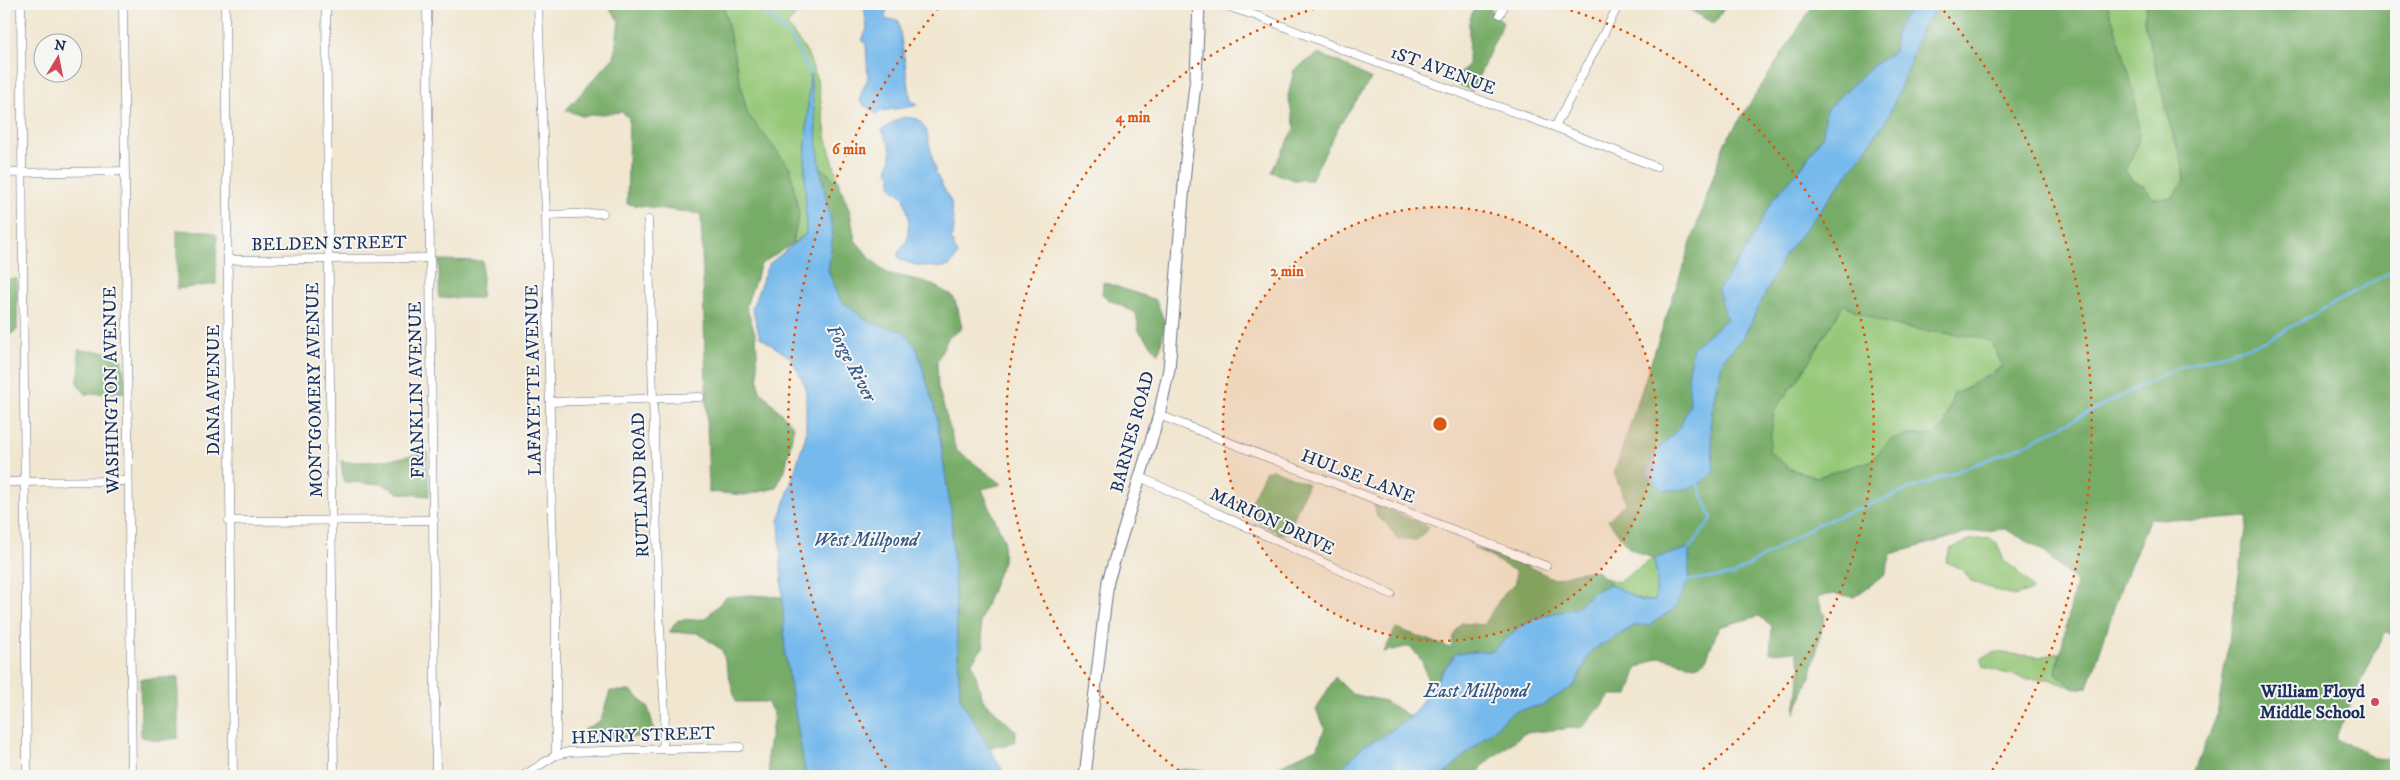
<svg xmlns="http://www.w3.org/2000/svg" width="2400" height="780" font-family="'IM FELL DW Pica',serif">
  <rect width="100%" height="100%" fill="#f6f6f2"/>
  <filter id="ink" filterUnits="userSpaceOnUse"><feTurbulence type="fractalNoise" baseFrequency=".02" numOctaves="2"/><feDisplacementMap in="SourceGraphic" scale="10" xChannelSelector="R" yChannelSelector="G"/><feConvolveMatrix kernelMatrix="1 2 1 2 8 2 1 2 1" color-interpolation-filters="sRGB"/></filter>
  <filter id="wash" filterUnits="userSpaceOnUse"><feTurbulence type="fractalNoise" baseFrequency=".0096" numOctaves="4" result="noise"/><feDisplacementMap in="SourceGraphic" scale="20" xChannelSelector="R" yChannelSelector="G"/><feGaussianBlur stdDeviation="1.12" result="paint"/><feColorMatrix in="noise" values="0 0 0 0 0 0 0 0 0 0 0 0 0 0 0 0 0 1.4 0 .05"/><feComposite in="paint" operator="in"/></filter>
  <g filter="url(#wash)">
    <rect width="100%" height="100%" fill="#f1e6d0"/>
    <g fill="#94c777" stroke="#587b6a">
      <path d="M723,4H798V13L787,25L807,52L818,83L827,141L839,183L820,167L810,75L805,164L806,234L792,244L799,215L790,168L747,113Z"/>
      <path d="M2107,4H2147L2144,20L2171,128L2182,161L2184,181L2172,198H2152L2143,186L2132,181L2125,170L2137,144L2121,46Z"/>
      <path d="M1844,304C1884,330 1933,331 1979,337L1991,342L2003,366L1953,395L1944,428L1933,435H1909L1890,440L1871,461L1817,477L1790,469L1768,451L1774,410L1799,378Z"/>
      <path d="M1990,538L1997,543L2004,561L2018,571L2034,590L2014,596L1987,587L1971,581L1963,570L1946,562L1950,549L1970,540Z"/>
      <path d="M1654,559L1657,579L1655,601C1637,601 1618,591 1605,578L1618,582C1631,575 1640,565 1654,559Z"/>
      <path d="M1995,652L2039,657L2060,653L2056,673L2075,689L2049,679H2027L1983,667L1982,658Z"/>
    </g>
    <g fill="#77ac68" stroke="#496e63" fill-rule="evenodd">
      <path d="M607,4H723L747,113L790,168L799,215L792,244L761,264L746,306L756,336L759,389L794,427L785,470L776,488L745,495L709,492L701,214L627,204L629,118L622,112L582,116L566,110L614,57L619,21Z"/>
      <path d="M1482,4H1486L1503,23L1472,91L1452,81L1468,65L1469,22L1473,10Z"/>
      <path d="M1680,4H1727L1714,24Z"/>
      <path d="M1814,4H1919C1899,21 1895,25 1894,52L1871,67L1826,110L1823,135L1718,290L1727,319L1693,347L1688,377L1690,403L1681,427L1671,437L1714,471L1710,426L1715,393L1723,359L1744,336L1784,256L1851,170L1888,117L1910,64L1921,28L1941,4H2107C2119,40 2143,106 2138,142C2136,151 2129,161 2125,170L2132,181L2143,185L2153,198H2172L2184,181L2182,161L2171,128L2144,20L2147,4H2396V634L2384,633L2335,738L2377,758L2396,760V776H2193L2217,715L2248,517L2195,521L2150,518L2120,590L2088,687L2075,689L2056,673L2076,582L2041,549L2005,529L1971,532L1891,554L1885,575L1854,597L1835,594L1817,597L1825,616L1811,674L1795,713L1801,667L1796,651L1770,653L1772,626L1759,616L1719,627L1705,662L1695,666L1660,657L1637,668L1628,695H1611L1583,727L1525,733L1483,765L1477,776H1442L1513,712L1542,705L1574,686L1590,651L1634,626L1649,625L1674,609L1689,580V548L1654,559L1629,548L1608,520L1626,502L1614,473L1724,144ZM1844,304C1884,330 1933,331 1979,337L1991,342L2003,366L1991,375L1953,395L1944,428L1933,435H1909L1890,440L1871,461L1817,477L1790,469L1769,451L1774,410L1799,378Z"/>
      <path d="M1318,54L1339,62L1371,79L1339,126L1311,180H1295L1271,172L1295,128L1288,96L1294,70Z"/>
      <path d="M820,167L839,183L850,212L855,240L871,259L887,273L927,282L953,296L958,309L962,328L948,338L937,362L938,387L956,450L1002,484L982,489L1004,540L1003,561L980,621L984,646L972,662L983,700L1016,731L1015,742L1006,746L987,747L960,698L951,512L936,413L917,349L904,332L869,322L841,301L828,270L833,234Z"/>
      <path d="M177,230L207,231L217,235L216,284L177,289Z"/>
      <path d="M439,260L483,261L481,298H439Z"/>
      <path d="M4,278L17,279V330L8,336L4,335Z"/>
      <path d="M1103,282L1156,300L1165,323L1159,354L1139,331L1136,313L1109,300L1102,294Z"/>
      <path d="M78,350L120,353L128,392L86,394L77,383L80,367Z"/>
      <path d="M427,451L429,496L399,493L383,484L344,482L341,461C363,465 406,458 427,451Z"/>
      <path d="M1272,469L1308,484L1288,532L1280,534L1254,519L1247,510L1265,472Z"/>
      <path d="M1374,504L1430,527L1417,540L1398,539L1386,523L1377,517Z"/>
      <path d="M1473,547L1527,566L1555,579L1575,573L1596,570L1610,584L1593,592L1576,609L1543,616L1519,627L1493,651L1456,653L1430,688L1422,661L1410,646L1384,652L1396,628L1451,648L1453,636L1461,623L1483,625L1504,593L1516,583L1515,571Z"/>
      <path d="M750,595L783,597L785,653L806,776H770L767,757L774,714L767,702H736L722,650L698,633L669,632L678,620L705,619L726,597Z"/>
      <path d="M178,677V738L159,741L141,737L140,679Z"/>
      <path d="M1335,677L1352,694L1385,701L1411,717L1380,738L1365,745L1333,776H1259L1318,747L1325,728L1316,710Z"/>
      <path d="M610,691H632L648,707L654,729C634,745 604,736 581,732L601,720Z"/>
      <path d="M1177,769L1204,770L1223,776H1174Z"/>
    </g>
    <g fill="#76b9ec" stroke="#4874a5">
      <path d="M864,4H892C887,8 884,13 886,20H898L911,100L917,105C903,110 889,107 876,114L860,102L861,94L868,78L866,44L862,40L867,29Z"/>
      <path d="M1919,4H1941L1921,28L1910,64L1888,117L1851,170L1784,256L1744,336L1723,359L1715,393L1710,426L1714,471C1697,489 1688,490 1663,490L1647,474L1653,455L1680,427L1690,403L1688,377L1693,347L1727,319L1718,290L1745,252L1773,199L1801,168L1823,135L1826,110L1871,67L1894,52C1896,24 1898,22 1919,4Z"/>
      <path d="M810,71L820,167L833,234L828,271L841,301L869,322L904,332L917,349L936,413L951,512L960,698L1006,776H806L785,653L779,521L806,435V387L791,358L760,337L752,308L768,265L806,234L805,164Z"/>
      <path d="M905,117L918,119L926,129L936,174L951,202L954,229L951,240L958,255L950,266C938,269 907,266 898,257L899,250L907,241L909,218L904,198L891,187V175L887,170C895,152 890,146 882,130L898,119Z"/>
      <path d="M1689,548V580L1674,609L1649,625L1634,626L1591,651L1574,686L1542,705L1513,712L1443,775L1333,776L1365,745L1380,738L1411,717L1456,653L1493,651L1519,627L1543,616L1576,608L1593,592L1610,584L1642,601H1655L1657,579L1654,559Z"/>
    </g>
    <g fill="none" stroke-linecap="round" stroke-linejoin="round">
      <g stroke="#76b9ec" stroke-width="2.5">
        <path d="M757,4L791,38L810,73"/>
        <path d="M1688,550L1712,519L1697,482"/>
        <path d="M1686,582L1689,580L1733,575L1816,525L2016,449L2175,369L2266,341L2396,269"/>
      </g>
    </g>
  </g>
  <g filter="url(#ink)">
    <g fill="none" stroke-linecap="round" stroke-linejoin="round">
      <defs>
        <g id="street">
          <path d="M21,4L27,776"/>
          <path d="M123,4L132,776"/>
          <path d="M225,4L233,776"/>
          <path d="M326,4L334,776"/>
          <path d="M427,4L436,776"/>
          <path d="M538,4L546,215L552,521L556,614V755"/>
          <path d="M1220,4L1257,16L1364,58L1555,127L1656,167"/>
          <path d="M1500,14L1505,4"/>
          <path d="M1555,127L1619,4"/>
          <path d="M4,173L124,171"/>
          <path d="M546,215L603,213"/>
          <path d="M648,220L659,610L665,716L663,749"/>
          <path d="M228,260L430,258"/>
          <path d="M550,402L700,397"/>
          <path d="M1159,415L1546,566"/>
          <path d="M1140,477L1391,594"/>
          <path d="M4,482L128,481"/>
          <path d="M229,521L434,520"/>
          <path d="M523,776L556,755L569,752L740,747"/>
        </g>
        <path id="secondary" d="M1085,776L1108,581L1159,415L1169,369L1186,160L1196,77L1199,4"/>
      </defs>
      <use href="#street" stroke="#666f86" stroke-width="9"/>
      <use href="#secondary" stroke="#666f86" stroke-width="13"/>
      <use href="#street" stroke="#fff" stroke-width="8"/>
      <use href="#secondary" stroke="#fff" stroke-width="11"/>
    </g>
  </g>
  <circle cx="1440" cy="424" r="217" fill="#de5710" fill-opacity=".12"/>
  <g fill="none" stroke="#de5710" stroke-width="2.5" stroke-dasharray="2.5 5">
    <circle cx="1440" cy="424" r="217"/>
    <path d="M1185 775A434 434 0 0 1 1331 4M1549 4A434 434 0 0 1 1695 775"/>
    <path d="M890 774A652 652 0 0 1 941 5M1939 5A652 652 0 0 1 1990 774"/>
  </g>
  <circle fill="#d1495b" stroke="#f6f6f2" stroke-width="2" cx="2375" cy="702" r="5"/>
  <g text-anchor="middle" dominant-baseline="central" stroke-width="4" stroke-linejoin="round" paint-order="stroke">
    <g font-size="18" fill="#1b2f5e" stroke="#f6f6f2">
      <text transform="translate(1443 71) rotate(20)">1ST AVENUE</text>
      <text transform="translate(329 244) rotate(-1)">BELDEN STREET</text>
      <text transform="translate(534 380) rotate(-91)">LAFAYETTE AVENUE</text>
      <text transform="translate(112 390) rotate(-91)">WASHINGTON AVENUE</text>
      <text transform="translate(214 390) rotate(-90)">DANA AVENUE</text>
      <text transform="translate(315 390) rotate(-91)">MONTGOMERY AVENUE</text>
      <text transform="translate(417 390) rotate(-91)">FRANKLIN AVENUE</text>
      <text transform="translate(1133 432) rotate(-75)">BARNES ROAD</text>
      <text transform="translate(1358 477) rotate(21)">HULSE LANE</text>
      <text transform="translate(641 485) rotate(-92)">RUTLAND ROAD</text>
      <text transform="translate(1272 522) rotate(25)">MARION DRIVE</text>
      <text transform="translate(643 736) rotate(-2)">HENRY STREET</text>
    </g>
    <g font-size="18" font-weight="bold" fill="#1b2f5e" stroke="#f6f6f2" text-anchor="end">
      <text x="2365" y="692">William Floyd<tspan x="2365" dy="21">Middle School</tspan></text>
    </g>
    <g font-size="19" font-style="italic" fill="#365889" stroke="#f6f6f2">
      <text transform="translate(851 363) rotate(62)">Forge River</text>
      <text x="866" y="540">West Millpond</text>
      <text x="1476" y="691">East Millpond</text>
    </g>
  </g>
  <circle cx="1440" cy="424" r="8" fill="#de5710" stroke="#f6f6f2" stroke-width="2.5"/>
  <g font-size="15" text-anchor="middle" font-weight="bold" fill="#de5710" stroke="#f6f6f2" stroke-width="4" stroke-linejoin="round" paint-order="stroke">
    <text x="1133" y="122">4 min</text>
    <text x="849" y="154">6 min</text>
    <text x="1287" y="276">2 min</text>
  </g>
  <rect width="2400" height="780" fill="none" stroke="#f6f6f2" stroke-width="20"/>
  <g transform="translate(58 58) rotate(10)"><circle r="24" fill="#f6f6f2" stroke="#9ea6b7"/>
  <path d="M0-4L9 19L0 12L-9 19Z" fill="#d1495b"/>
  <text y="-8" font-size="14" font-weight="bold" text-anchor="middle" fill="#1b2f5e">N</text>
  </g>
</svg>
